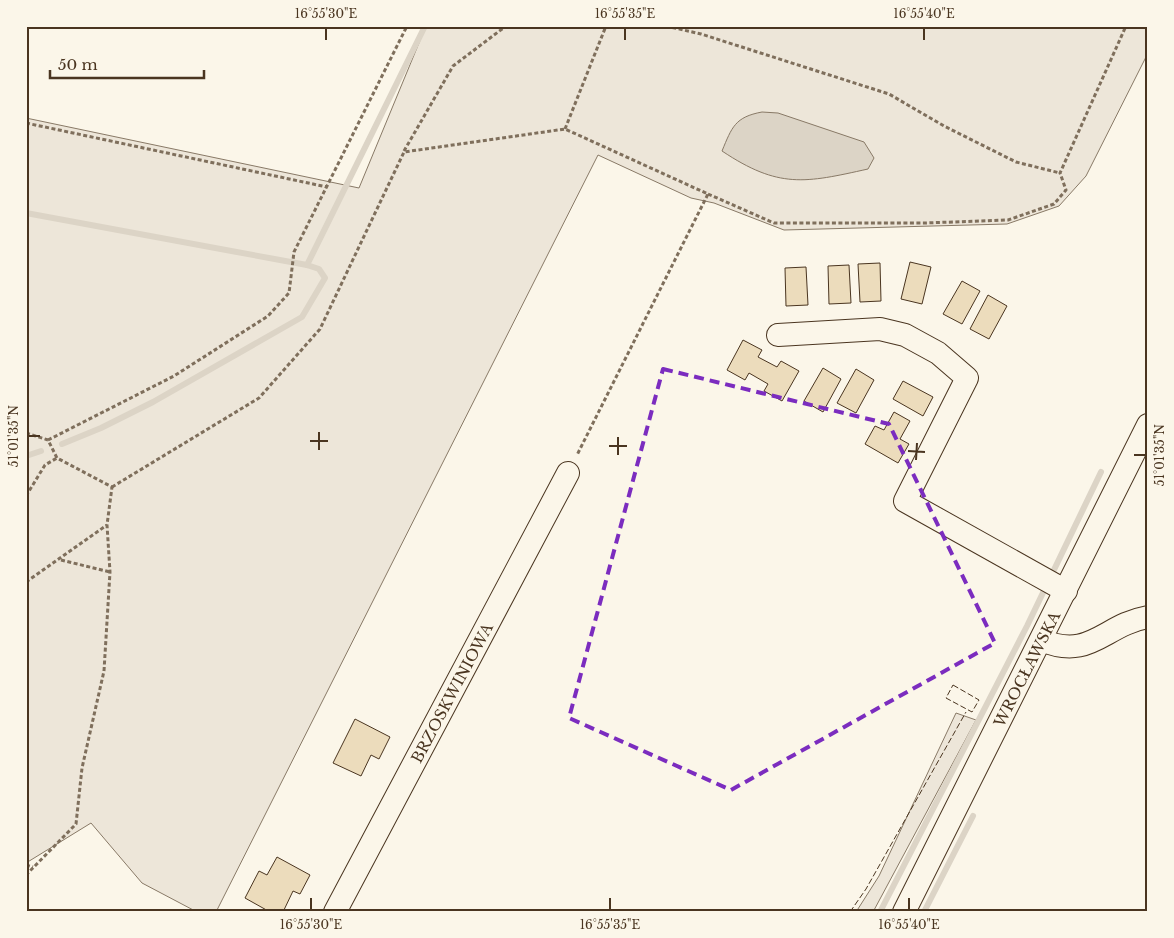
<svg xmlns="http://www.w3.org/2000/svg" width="1174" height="938" font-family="'Libre Baskerville',serif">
  <rect width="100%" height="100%" fill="#fbf6e9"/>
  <g fill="#ede6d9" stroke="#887966">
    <path d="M426,26H1148V53L1086,176L1059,206L1007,224L784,230L714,203L691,198L598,155L216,912H197L142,883L91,823L26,863V118L359,188Z"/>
    <path d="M956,713L976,720L873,912H856L879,876Z"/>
  </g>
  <path fill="#dcd4c6" stroke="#887966" d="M762,112L778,113L864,142L874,158L868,169C805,183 779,189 722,151C732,127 735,117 762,112Z"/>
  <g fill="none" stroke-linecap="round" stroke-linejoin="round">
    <g stroke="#dcd4c6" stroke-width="6">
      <path d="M26,213L307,265L319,269L325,278L302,317L153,402L101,428L62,444"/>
      <path d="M307,265L425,26"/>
      <path d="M26,456L41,451"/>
      <path d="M880,912L1027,626L1101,472"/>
      <path d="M924,912L973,816"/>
    </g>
  </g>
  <g fill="#ecdcbc" stroke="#4a3520">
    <path d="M910,262L931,267L922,304L901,299Z"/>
    <path d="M880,263L881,301L860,302L858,264Z"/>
    <path d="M849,265L851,303L829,304L828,266Z"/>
    <path d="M806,267L808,305L786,306L785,268Z"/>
    <path d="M962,281L980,291L962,324L943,314Z"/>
    <path d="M988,295L1007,306L989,339L970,329Z"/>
    <path d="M743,340L762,350L758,357L777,367L781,361L799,371L782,401L764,391L768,384L749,373L745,380L727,370Z"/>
    <path d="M823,368L841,379L823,412L804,401Z"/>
    <path d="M856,369L874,380L856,413L837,403Z"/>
    <path d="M903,381L933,397L923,416L893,399Z"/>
    <path d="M894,412L910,421L900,439L909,444L898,463L865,444L875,426L884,430Z"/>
    <path d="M355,719L390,737L379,759L371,755L361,776L333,763Z"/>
    <path d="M277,857L310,875L300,894L293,891L283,912H270L245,898L259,871L267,875Z"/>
  </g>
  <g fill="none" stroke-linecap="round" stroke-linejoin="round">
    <defs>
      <g id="minor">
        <path d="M778,335L880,329L905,335L938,353L967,378L905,501L1066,591"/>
        <path d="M1041,640C1091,661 1103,625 1148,617"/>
        <path d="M335,912L568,473"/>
        <path d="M904,912L1148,425"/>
      </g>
    </defs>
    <use href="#minor" stroke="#4a3520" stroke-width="24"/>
    <g stroke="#7f6f5c" stroke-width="3" stroke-dasharray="4 2.5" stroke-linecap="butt">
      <path d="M666,26L701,34L889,94L944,126L1016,162L1060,173"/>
      <path d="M26,123L327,187"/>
      <path d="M565,129L606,26"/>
      <path d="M404,151L453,66L506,26"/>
      <path d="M708,194L774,223H925L1008,220L1054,204L1066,190L1060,173L1126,26"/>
      <path d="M26,433L48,440L57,458L112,487L107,525L110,572L104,671L82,768L76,824L26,875"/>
      <path d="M48,440L174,376L268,316L289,293L294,252L407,26"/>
      <path d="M112,487L259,398L320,329L404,152L565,129L708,194L577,455"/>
      <path d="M26,496L45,465L57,458"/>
      <path d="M61,560L110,572"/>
      <path d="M26,582L107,525"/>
      <path d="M26,865L33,867"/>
    </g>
    <use href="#minor" stroke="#fbf6e9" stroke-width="22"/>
    <g stroke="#4a3520" stroke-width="1" stroke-dasharray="6 2.5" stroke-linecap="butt">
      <path d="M953,685L979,700L972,712L946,698Z"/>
      <path d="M850,912L866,889L966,712"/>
    </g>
  </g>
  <path fill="none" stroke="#7b2cbf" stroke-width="4" stroke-dasharray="10 6" stroke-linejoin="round" d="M663,369L889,424L995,643L731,790L569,718Z"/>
  <path fill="none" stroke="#4a3520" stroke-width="2" d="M326,40V28M625,40V28M924,40V28M28,436H40M310,441H328M609,446H627M319,450V432M908,451L925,452M618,455V437M1134,455H1146M916,460L917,443M311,910V898M610,910V898M909,910V898"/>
  <g text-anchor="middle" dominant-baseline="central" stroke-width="4" stroke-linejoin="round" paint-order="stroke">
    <g font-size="15" fill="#4a3520" stroke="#fbf6e9">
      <text transform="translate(1027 669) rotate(-63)">WROCŁAWSKA</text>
      <text transform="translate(452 693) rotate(-62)">BRZOSKWINIOWA</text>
    </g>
  </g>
  <rect width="1174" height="938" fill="none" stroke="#fbf6e9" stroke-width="55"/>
  <path d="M50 70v8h154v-8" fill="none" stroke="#4a3520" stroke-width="2.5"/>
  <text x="58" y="70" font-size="15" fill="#4a3520" stroke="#fbf6e9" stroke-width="4" paint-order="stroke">50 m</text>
  <rect x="28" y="28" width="1118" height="882" fill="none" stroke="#4a3520" stroke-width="2"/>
  <g font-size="12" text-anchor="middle" fill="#4a3520">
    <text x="326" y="18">16°55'30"E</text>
    <text x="625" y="18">16°55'35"E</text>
    <text x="924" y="18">16°55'40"E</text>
    <text transform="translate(14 436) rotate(-90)" y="4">51°01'35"N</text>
    <text transform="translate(1160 455) rotate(-90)" y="4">51°01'35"N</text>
    <text x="311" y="929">16°55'30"E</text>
    <text x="610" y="929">16°55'35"E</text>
    <text x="909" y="929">16°55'40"E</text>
  </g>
</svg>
